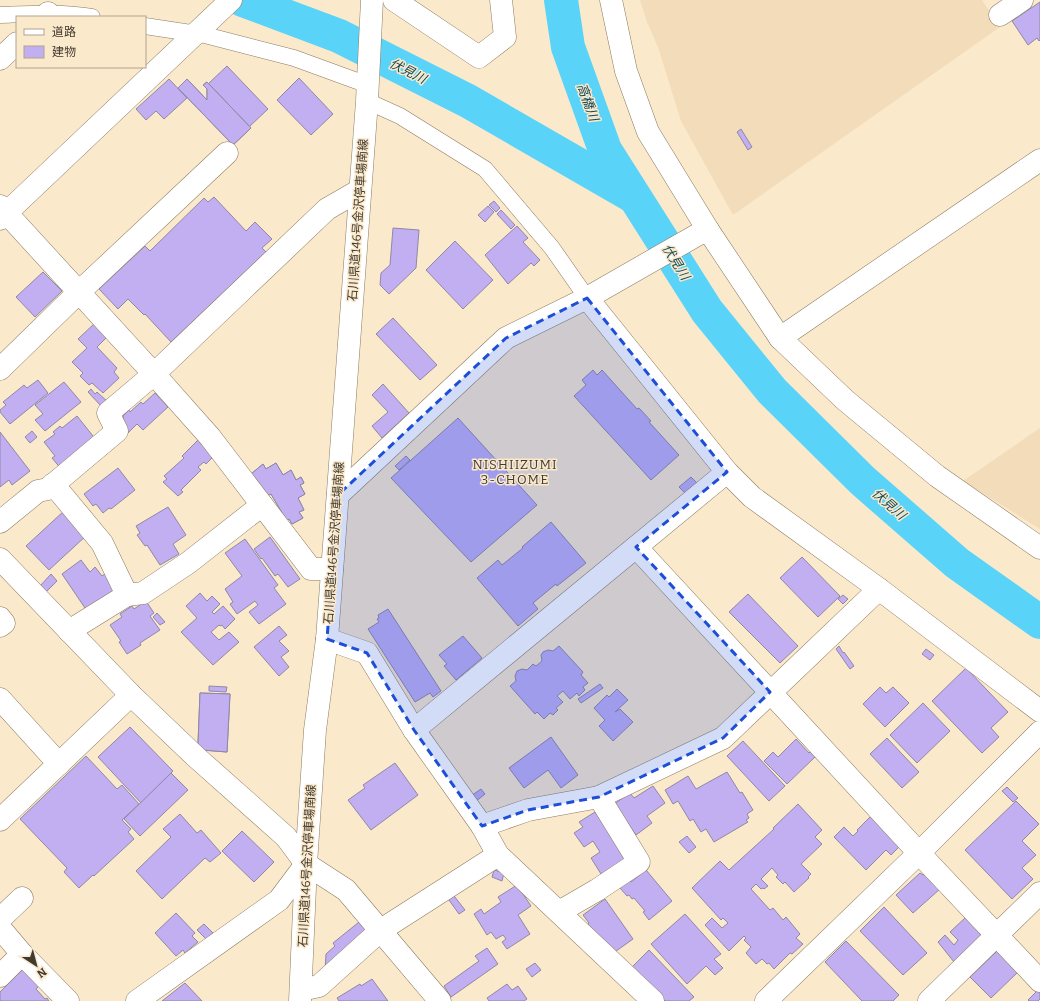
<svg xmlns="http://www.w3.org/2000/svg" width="1040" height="1001" font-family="Bitter,'Noto Sans JP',serif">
  <rect width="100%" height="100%" fill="#fbe9cc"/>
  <g fill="#f2dcb9">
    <path d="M640,0H982L1000,27L733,215L681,121L658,47L647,22Z"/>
    <path d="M1040,428V529L963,481Z"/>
  </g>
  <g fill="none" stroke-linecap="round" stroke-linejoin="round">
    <g stroke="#59d4f8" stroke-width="34">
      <path d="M243,0L339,36L468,101L631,195"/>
      <path d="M561,0L568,47L605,150L707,311L772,391L863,481L957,563L1040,622"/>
    </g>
  </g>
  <g fill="#c1aff2" stroke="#8f88a5">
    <path d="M1040,2V40L1039,41L1037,38L1028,45L1012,21Z"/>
    <path d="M227,66L268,109L249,127L208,84Z"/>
    <path d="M299,78L333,114L311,135L277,100Z"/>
    <path d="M169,79L187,98L164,119L156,111L146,120L136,109Z"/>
    <path d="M187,79L207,100V89L203,85L207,82L251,128L233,145L178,88Z"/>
    <path d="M187,79L207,100V89L203,85L207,82L251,128L233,145L178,88Z"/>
    <path d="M741,129L752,147L748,150L737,132Z"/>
    <path d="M214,197L246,231L255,222L272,239L262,248L266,252L171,342L145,314L144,315L128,299L118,309L99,289L145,246L150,251L204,198L208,202Z"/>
    <path d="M494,201L500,208L496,212L489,205Z"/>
    <path d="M488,206L494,212L485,222L478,215Z"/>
    <path d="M501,210L515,225L511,229L497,214Z"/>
    <path d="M517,226L528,238L523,242L540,260L534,266L531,263L508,284L485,255Z"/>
    <path d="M393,228L419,230L416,268L389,294L380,285L381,273L390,265Z"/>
    <path d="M455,241L493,280L463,309L426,270Z"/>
    <path d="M43,272L62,291L35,317L16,297Z"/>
    <path d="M393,318L437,365L420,380L376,334Z"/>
    <path d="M95,323L108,336L97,347L117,368L114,372L119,378L103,393L92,383L89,385L80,376L83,373L72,362L87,348L78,339Z"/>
    <path d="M593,370L597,375L602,370L637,409L639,408L651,421L649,422L679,455L651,480L574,396L586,385L582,380Z"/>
    <path d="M38,380L48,393L10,424L0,412V410L6,405L3,402L24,385L27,388Z"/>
    <path d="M64,382L81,402L45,431L35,420L43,414L35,405Z"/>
    <path d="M383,384L409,413L382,438L372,426L388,412L372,395Z"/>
    <path d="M91,389L95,394L97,392L108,402L102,407L88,392Z"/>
    <path d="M155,393L168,407L143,430L137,424L125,436L123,416L129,410L130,412L141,402L143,404Z"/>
    <path d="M77,416L97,441L62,470L52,458L55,456L44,442L55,434L53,432L60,426L62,428Z"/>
    <path d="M458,418L537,505L471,562L391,478Z"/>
    <path d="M32,431L37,437L30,443L25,437Z"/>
    <path d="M0,432L30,471L12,485L9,480L0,487Z"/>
    <path d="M198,440L212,454V458L206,464L204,462L198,467L201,470L181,490L183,492L178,496L163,482L167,479L164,476L184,458L182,456Z"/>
    <path d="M406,456L410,460L399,470L395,466Z"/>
    <path d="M276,463L283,475L291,470L296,480L301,477L304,483L300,485L305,494L298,498L304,510L299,512L303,518L292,524L289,519L287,521L271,494L265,497L251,474L263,464L266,469Z"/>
    <path d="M276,463L283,475L291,470L296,480L301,477L304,483L300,485L305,494L298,498L304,510L299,512L303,518L292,524L289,519L287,521L271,494L265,497L251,474L263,464L266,469Z"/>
    <path d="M118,468L135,490L111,509L109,508L103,513L96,504L93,506L84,494Z"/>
    <path d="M691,477L697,483L685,493L679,487Z"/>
    <path d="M168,507L186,535L173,544L179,554L160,565L147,545L145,546L137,535L140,533L136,526Z"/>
    <path d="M65,510L88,534L49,570L26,546Z"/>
    <path d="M551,522L586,563L557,586L556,584L533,603L538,609L518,626L477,578L498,560L502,565L523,548L522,547Z"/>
    <path d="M270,537L300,579L288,587L278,574L275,576L262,558L261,559L254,549Z"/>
    <path d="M245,539L278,585L274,588L286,604L259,624L249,612L258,605L255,601L237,614L230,604L233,602L225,589L242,576L225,553Z"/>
    <path d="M802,557L840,596L818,617L780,578Z"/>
    <path d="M81,560L90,572L95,567L102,576L106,573L118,589L87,611L62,574Z"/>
    <path d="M51,574L57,581L46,592L40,586Z"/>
    <path d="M200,593L207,601L212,596L220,604L212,612L214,614L223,606L235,619L225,629L222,625L220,626L219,625L211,632L219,640L229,632L239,642L213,665L181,632L197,618L186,606Z"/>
    <path d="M748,594L798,646L780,663L729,612Z"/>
    <path d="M843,595L848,599L843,604L838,599Z"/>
    <path d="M146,601L154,613L150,616L160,630L140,643L141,645L127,654L119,642L121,641L110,625L122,617L120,614L132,606L134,609Z"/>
    <path d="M388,609L441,691L433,697L430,693L415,702L368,629L379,622L377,619L379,618L378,615Z"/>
    <path d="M157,613L165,622L160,625L153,617Z"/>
    <path d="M279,626L287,635L279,641L289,651L281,657L289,667L279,676L254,647Z"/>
    <path d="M463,636L482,658L456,680L444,666L447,664L439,655Z"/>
    <path d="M559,646L583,672L581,675L588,683L583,687L585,690L579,696L577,693L570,699L563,691L557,696L563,702L556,708L558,710L553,715L550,713L544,719L537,712L535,714L510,686L516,681L515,676L517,671L522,669L527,670L533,664L536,666L542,661L541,655L543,652L548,650L553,651Z"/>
    <path d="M839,646L843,653L844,652L854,666L850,669L836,649Z"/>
    <path d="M926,649L934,655L930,660L922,654Z"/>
    <path d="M966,668L1008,712L991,728L999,737L982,753L932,701Z"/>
    <path d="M600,684L603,688L581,703L578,699Z"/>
    <path d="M209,686L227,687L226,692L209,691Z"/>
    <path d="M880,687L886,693L893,687L909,703L885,727L863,704Z"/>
    <path d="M617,689L628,700L615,712L620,709L633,722L613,741L599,726L605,720L594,708L607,695L609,697Z"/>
    <path d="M200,693L230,694L227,752L202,750L198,744Z"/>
    <path d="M200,693L230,694L227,752L202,750L198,744Z"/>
    <path d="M923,703L950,731L917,763L890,735Z"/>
    <path d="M130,727L173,771L141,803L98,757Z"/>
    <path d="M551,737L578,775L561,788L548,770L524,788L509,768Z"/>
    <path d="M887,738L919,772L902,788L870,754Z"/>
    <path d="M796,739L809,753L811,751L816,756L787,784L764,761L773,752L778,757Z"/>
    <path d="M743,741L785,786L769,801L727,756Z"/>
    <path d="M86,756L117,789L122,785L139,804L122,820L131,829L128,832L134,839L94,876L93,875L79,888L64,872L67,868L20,819Z"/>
    <path d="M395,763L418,795L371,830L348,800L365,788L363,785Z"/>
    <path d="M727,772L740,793L742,792L753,810L747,814L749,818L746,820L748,822L714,842L706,829L701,832L693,819L690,821L678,801L673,804L665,790L688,776L696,789Z"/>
    <path d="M171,773L188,790L140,836L124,819Z"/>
    <path d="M653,786L665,803L647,816L652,823L636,835L614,804L630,793L634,798Z"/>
    <path d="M1007,787L1018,798L1013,802L1002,791Z"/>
    <path d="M481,789L485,794L475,802L471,796Z"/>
    <path d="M1016,801L1039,824L1022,841L1036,855L1022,868L1033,879L1012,899L965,850Z"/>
    <path d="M798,804L822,830L815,837L822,844L801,864L811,874L808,877L809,878L794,892L785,882L783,884L776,877L778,875L772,868L761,879L768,886L764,889L763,888L761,889L756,884L751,889L770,910L773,908L783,920L786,917L800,934L796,938L803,944L792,954L790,953L774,969L769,963L767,964L762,959L756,964L746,953L751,947L744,940L746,938L744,936L729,951L705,925L712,918L722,928L728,923L723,918L721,920L692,888L720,861L729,870L774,829L773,828Z"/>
    <path d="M595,812L627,858L601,874L591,858L600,852L593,841L584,847L574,833L583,827L579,822Z"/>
    <path d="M180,814L197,833L201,830L221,853L210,862L205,858L162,899L136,871L171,837L163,829Z"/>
    <path d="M871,816L900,846L891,855L886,850L866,870L834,837L844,827L853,836L858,831L857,830Z"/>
    <path d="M242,831L274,862L254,882L222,851Z"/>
    <path d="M687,836L696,847L689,853L679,842Z"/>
    <path d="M494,870L504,873L502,881L492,877Z"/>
    <path d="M646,870L672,901L649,920L643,912L645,911L634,898L632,899L629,895L627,896L620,888L629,880L631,882Z"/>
    <path d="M920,873L923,875L926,873L940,889L913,913L896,895Z"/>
    <path d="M517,885L531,906L518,915L530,934L507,949L502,942L506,939L503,935L496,939L491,932L487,935L474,914L481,909L484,914L501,902L498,897Z"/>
    <path d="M451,892L465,910L459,914L446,896Z"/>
    <path d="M605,899L633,939L612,954L587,925L589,923L583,915Z"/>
    <path d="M884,907L927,953L903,975L860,931Z"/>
    <path d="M176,913L195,933L192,936L198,942L185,953L183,950L176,956L155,933Z"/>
    <path d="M685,914L721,954L714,959L723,968L715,975L706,966L687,984L651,944Z"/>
    <path d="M966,917L980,931L979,933L982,936L954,962L938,942L945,935L954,945L958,940L950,932Z"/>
    <path d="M364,918L375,933L325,971L326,954L335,946L333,943Z"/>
    <path d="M204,924L213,933L206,939L197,930Z"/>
    <path d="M846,941L899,995L893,1001H862L825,962Z"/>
    <path d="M487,948L498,964L451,997L444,986L479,961L475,956Z"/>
    <path d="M649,950L694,997L689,1001H665L632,967Z"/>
    <path d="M997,951L1018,972L991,998L970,977Z"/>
    <path d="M535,963L541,970L532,977L526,969Z"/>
    <path d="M23,969L39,986L36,989L45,999L47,998L49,1001H0V992Z"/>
    <path d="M372,979L388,1001H339L337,998L360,984L361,986Z"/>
    <path d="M185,983L202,1001H162Z"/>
    <path d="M507,984L512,990L518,986L527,999L524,1001H489L487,998Z"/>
    <path d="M1039,989L1040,991V999L1038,1001H1029L1028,1000Z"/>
  </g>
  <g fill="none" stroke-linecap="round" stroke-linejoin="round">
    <defs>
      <g id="pedestrian">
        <path d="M0,15C31,14 61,12 92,17"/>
        <path d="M145,26L191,33H197L294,58L368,85"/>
        <path d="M367,101L400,116L485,169L552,248L587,298"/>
      </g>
      <g id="minor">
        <path d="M394,0L479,57L505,37L501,0"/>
        <path d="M611,0L626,71L648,132L708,230L697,235L587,298L727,472L752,497L879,589L1040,711"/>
        <path d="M1000,15L1022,0"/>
        <path d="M44,17L48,13"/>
        <path d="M0,59L17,43"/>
        <path d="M0,206L154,374L210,437L311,569H332"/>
        <path d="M0,219L231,0"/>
        <path d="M708,230L780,338L1040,160"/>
        <path d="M780,338L845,400L937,476L1040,548"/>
        <path d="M0,369L79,292L227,153"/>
        <path d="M53,484L102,543L127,595"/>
        <path d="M338,495L506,338L587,298"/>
        <path d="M0,522L38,491L48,489L117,431L108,413L154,374L327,209L360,190"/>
        <path d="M636,547L919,853L1040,981"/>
        <path d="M0,559L131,695L196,757L286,837L306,864L346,890L440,1001"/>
        <path d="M0,618L4,623L0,626"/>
        <path d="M69,631L127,595L143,593L188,563L262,505"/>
        <path d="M327,639L367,653L414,730L482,826L498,855L653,1001"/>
        <path d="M0,699L59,764"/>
        <path d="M414,730L727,472"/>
        <path d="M0,820L131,695"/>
        <path d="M482,826L528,810L599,797L723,738L879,589"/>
        <path d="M559,912L597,890L639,862L599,797"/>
        <path d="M0,919L22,898"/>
        <path d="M0,928L22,954L68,1001"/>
        <path d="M0,976L22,954"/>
        <path d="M301,990L319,986L381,930L498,855"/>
        <path d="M137,1001L279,900L306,864"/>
        <path d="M766,1001L919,853L1040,732"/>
        <path d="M929,1001L1040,893"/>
      </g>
      <path id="secondary" d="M300,1001L306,864L315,730L327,639L367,101L372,0"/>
    </defs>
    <use href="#pedestrian" stroke="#8b7b61" stroke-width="17"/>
    <use href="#minor" stroke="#8b7b61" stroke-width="23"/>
    <use href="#secondary" stroke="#8b7b61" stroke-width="23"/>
    <use href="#pedestrian" stroke="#fff" stroke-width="16"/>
    <use href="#minor" stroke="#fff" stroke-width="22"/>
    <use href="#secondary" stroke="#fff" stroke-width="22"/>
  </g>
  <path fill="#1d4ed8" fill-opacity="0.2" stroke="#1d4ed8" stroke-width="3" stroke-dasharray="8 5" stroke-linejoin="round" d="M587,298L727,472L636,547L770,692L723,738L599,797L528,810L482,826L414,730L367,653L327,639L338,495L506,338Z"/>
  <g text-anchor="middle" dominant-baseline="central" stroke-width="3" stroke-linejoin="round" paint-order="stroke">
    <g font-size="12" fill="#413a2f" stroke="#fbe9cc">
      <text transform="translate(358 220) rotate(-86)">石川県道146号金沢停車場南線</text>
      <text transform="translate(334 543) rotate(-86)">石川県道146号金沢停車場南線</text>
      <text transform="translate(307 866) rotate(-87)">石川県道146号金沢停車場南線</text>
    </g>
    <g font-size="13" font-style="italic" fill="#144a59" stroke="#fbe9cc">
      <text transform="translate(408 71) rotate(27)">伏見川</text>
      <text transform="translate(588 102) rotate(70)">高橋川</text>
      <text transform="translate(676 262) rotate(58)">伏見川</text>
      <text transform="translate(889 504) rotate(41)">伏見川</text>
    </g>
    <g font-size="13" letter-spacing="1" fill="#413a2f" stroke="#fbe9cc">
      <text x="515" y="464">NISHIIZUMI<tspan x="515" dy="15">3-CHOME</tspan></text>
    </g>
  </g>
  <rect x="16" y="16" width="130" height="52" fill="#fbe9cc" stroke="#b1a38d"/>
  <rect x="24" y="29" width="20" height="6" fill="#ffffff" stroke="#b1a38d"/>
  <text x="52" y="36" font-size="12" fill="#413a2f">道路</text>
  <rect x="24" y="46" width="20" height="12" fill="#c1aff2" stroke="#b1a38d"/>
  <text x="52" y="56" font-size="12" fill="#413a2f">建物</text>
  <g transform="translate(36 965) rotate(144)" stroke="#fbe9cc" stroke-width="3" paint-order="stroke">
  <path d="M0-3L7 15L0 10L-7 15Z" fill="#413a2f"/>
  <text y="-6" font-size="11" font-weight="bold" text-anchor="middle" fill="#413a2f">N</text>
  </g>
</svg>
